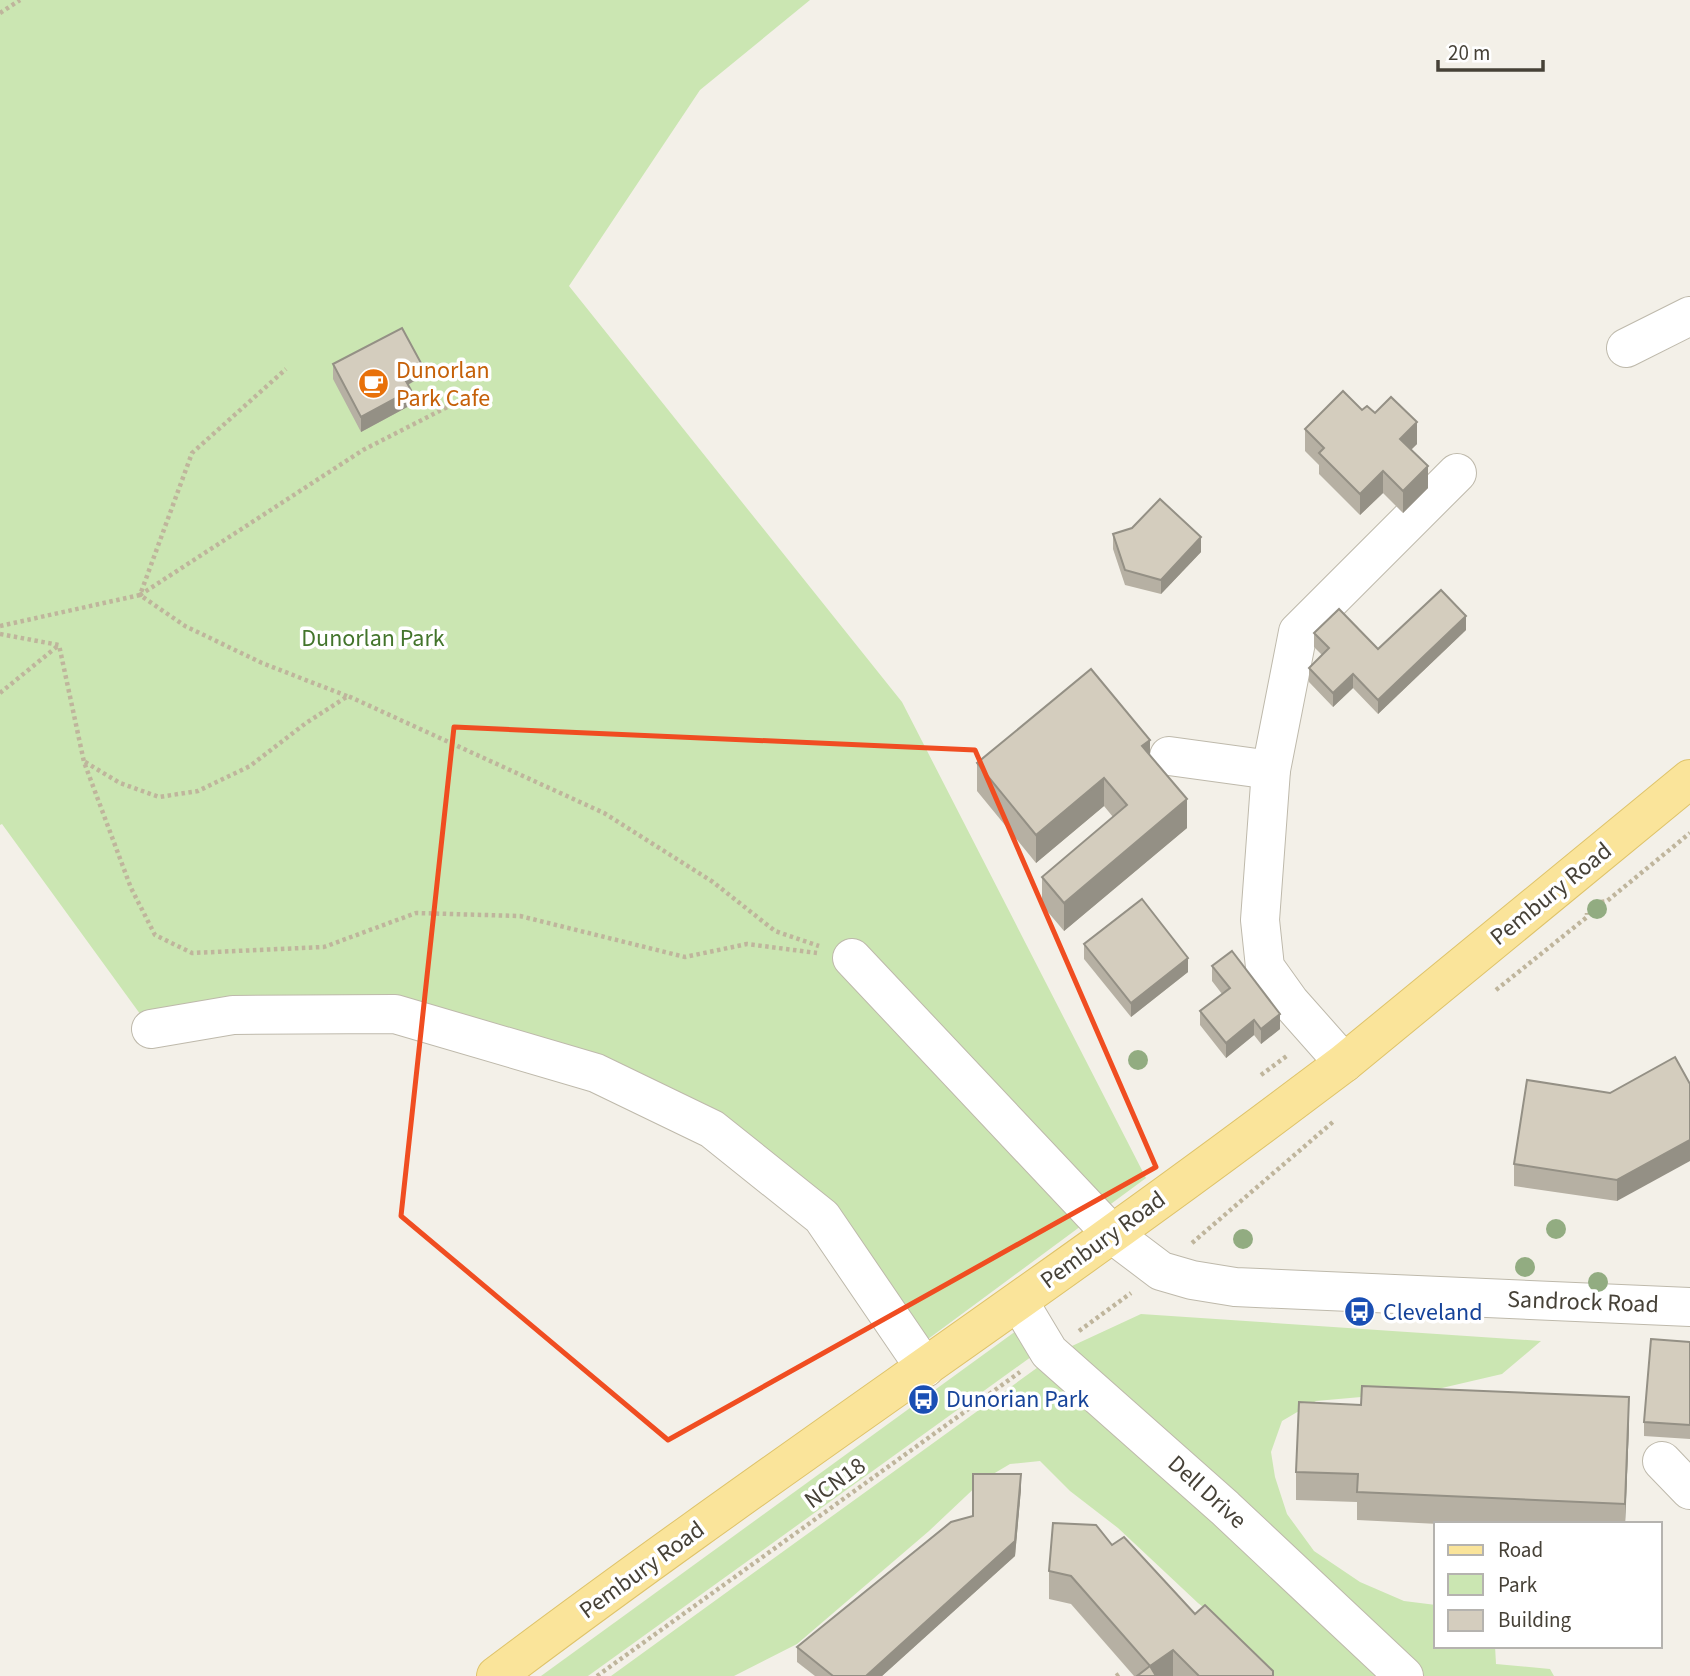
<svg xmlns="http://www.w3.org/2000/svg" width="1690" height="1676" font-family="'Source Sans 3',sans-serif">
  <rect width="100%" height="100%" fill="#f3f0e8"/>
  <g fill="#cbe6b2">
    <path d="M0,0H810L700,90L569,286L902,702L1146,1178L924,1342L809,1187L455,1020L151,1029L2,824L0,825Z"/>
    <path d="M1141,1314L1541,1341L1502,1374L1429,1391L1316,1401L1282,1421L1271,1452L1275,1477L1287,1514L1314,1551L1360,1582L1404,1601L1436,1605V1646H1495L1496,1664L1550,1669L1554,1676H1274L1231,1629L1198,1603L1118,1528L1070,1491L1040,1461L1010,1464L983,1480L929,1531L797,1644L734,1676H611L1059,1352Z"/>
    <path d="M1027,1323L1042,1349L588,1676H541Z"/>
  </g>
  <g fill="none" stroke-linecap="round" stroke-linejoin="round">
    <defs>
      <g id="minor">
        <path d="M1626,348L1690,316"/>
        <path d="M1169,756L1271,770"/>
        <path d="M852,958L1112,1234L1161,1271L1192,1280L1235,1287L1690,1307"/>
        <path d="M151,1029L233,1015L395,1014L596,1073L712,1129L822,1217L925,1368"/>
        <path d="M1344,1063L1290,1002L1265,967L1260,920L1271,770L1298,632L1457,473"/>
        <path d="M1019,1302L1049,1352L1225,1508L1404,1676"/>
        <path d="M1662,1461L1690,1490"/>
      </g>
      <path id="major" d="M496,1676C760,1477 1036,1295 1300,1096L1344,1063L1690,779"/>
    </defs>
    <use href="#minor" stroke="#beb9ab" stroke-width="40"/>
    <use href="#major" stroke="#dec36a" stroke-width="40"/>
    <g stroke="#bfb59c" stroke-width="4.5" stroke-dasharray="3.5 3.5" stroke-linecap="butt">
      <path d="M0,13L20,0"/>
      <path d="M0,626L140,595L192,453L286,369"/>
      <path d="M0,634L59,645L84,762L131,888L155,935L192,953L324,947L416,913L520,916L685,957L747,944L817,953"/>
      <path d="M0,693L59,645"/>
      <path d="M347,696L262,663L185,626L140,595L363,450L459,401"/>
      <path d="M85,762L120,783L159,797L198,791L250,766L306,723L348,696L604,813L713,882L775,931L819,946"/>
      <path d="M1601,902L1607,901L1690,833"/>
      <path d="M1496,990L1587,917V913"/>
      <path d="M1261,1075L1288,1055"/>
      <path d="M1192,1243L1334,1121"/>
      <path d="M1079,1331L1131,1293"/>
      <path d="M597,1676L1020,1372"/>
      <path d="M1116,1676L1119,1674"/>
    </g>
    <use href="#minor" stroke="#fff" stroke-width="38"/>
    <use href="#major" stroke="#fae49a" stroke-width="38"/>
  </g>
  <g fill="#92ac81">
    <circle cx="1597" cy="909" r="10"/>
    <circle cx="1138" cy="1060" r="10"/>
    <circle cx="1556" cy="1229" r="10"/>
    <circle cx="1243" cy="1239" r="10"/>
    <circle cx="1525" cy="1267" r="10"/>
    <circle cx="1598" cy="1282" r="10"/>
  </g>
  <g fill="#b6b0a3">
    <path d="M333,364L421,377L408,385L411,405L361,432L333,379Z"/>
    <path d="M1362,410L1375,413L1417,444L1411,450L1428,488L1403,513L1383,493L1360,515L1319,474V465L1305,451V429Z"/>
    <path d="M1113,534L1201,552L1161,594L1125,585L1113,549Z"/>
    <path d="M1466,630L1378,714L1353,688L1333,707L1309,682V668L1322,655L1314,647V633L1378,649Z"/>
    <path d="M1150,756L1187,828L1064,931L1042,905V877L1113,817L1104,806L1036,863L977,791V763Z"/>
    <path d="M1084,944L1188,972L1131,1017L1084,959Z"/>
    <path d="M1212,966L1280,1029L1261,1044L1254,1035L1226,1058L1200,1025V1011L1222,994L1212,981Z"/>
    <path d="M1690,1084L1617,1201L1514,1186V1164L1610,1093Z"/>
    <path d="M1690,1342V1439L1644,1436V1422Z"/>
    <path d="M1629,1425L1625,1524H1439L1357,1520V1502L1296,1500V1472Z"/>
    <path d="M1021,1489L1015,1556L882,1676H815L797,1662V1647L973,1516Z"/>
    <path d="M1112,1545L1195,1614L1273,1676H1134L1071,1604L1049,1599V1571Z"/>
  </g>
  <g fill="#949085">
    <path d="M421,363V377L402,388V374Z"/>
    <path d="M411,390V405L361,432V417Z"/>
    <path d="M1417,422V444L1400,460V439Z"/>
    <path d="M1428,466V488L1403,513V491Z"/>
    <path d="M1383,471V493L1360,515V494Z"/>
    <path d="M1201,537V552L1161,594V580Z"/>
    <path d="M1466,616V630L1378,714V700Z"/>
    <path d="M1353,674V688L1333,707V693Z"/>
    <path d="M1150,740V768L1142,746Z"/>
    <path d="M1104,778V806L1036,863V835Z"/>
    <path d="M1187,799V828L1064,931V903Z"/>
    <path d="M1188,958V972L1131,1017V1003Z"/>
    <path d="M1280,1014V1029L1261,1044V1029Z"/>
    <path d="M1254,1020V1035L1226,1058V1043Z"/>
    <path d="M1690,1140V1161L1617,1201V1180Z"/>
    <path d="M1629,1397V1425L1625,1524V1504Z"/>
    <path d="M1021,1474V1489L1015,1556L882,1676H866Z"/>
    <path d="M1173,1650V1676H1150V1666Z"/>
  </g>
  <g fill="#d4cdbe" stroke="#949085" stroke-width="2">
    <path d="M402,328L421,363L402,374L411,390L361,417L333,364Z"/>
    <path d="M1343,391L1362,410L1367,406L1375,413L1391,397L1417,422L1400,439L1428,466L1403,491L1383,471L1360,494L1319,453L1324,448L1305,429Z"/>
    <path d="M1160,499L1201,537L1161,580L1125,570L1113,534L1132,528Z"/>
    <path d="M1441,590L1466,616L1378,700L1353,674L1333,693L1309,668L1329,648L1314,633L1339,609L1378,649Z"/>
    <path d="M1091,669L1150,740L1142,746L1187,799L1064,903L1042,877L1127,805L1104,778L1036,835L977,763Z"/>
    <path d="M1142,899L1188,958L1131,1003L1084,944Z"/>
    <path d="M1232,951L1280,1014L1261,1029L1254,1020L1226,1043L1200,1011L1230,988L1212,966Z"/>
    <path d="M1675,1057L1690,1084V1140L1617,1180L1514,1164L1527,1080L1610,1093Z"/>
    <path d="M1651,1339L1690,1342V1425L1644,1422Z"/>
    <path d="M1362,1386L1629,1397L1625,1504L1357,1492L1358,1474L1296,1472L1299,1402L1361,1405Z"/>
    <path d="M973,1474H1021L1015,1541L866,1676H833L797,1647L951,1522L973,1516Z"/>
    <path d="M1053,1523L1096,1525L1112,1545L1124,1537L1195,1614L1205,1605L1273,1671V1676H1199L1173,1650L1150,1666L1071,1576L1049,1571Z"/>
    <path d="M1150,1666L1156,1676H1137Z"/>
  </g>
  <path fill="none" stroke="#f04d21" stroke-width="5" stroke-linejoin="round" d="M454,727L975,750L1156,1167L668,1440L401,1216Z"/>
  <defs>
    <symbol id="cafe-disc" viewBox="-11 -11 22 22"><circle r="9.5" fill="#e8710a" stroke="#fff"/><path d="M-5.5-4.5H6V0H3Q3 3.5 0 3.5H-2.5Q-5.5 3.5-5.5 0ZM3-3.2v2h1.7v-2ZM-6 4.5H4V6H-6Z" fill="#fff"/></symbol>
    <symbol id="bus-disc" viewBox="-11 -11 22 22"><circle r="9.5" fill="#1a4fb4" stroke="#fff"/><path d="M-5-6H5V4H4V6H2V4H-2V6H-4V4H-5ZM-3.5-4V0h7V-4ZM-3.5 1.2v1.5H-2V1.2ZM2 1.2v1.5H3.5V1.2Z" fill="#fff"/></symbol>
  </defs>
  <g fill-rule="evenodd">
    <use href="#cafe-disc" x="356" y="366" width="35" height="35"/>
    <use href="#bus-disc" x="1342" y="1294" width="35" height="35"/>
    <use href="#bus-disc" x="906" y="1382" width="35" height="35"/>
  </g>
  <g text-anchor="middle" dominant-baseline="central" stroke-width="7" stroke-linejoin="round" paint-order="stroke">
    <g font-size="24" fill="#c56008" stroke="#fff" text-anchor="start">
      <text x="396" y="370">Dunorlan<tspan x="396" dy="28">Park Cafe</tspan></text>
    </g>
    <g font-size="24" fill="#43752c" stroke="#fff">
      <text x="373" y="638">Dunorlan Park</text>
    </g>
    <g font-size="24" fill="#464137" stroke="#fff">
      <text transform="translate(1551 894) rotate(-39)">Pembury Road</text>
      <text transform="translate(1103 1240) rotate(-36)">Pembury Road</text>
      <text transform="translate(1583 1302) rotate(2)">Sandrock Road</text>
      <text transform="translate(835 1483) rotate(-36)">NCN18</text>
      <text transform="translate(1207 1492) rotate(42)">Dell Drive</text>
      <text transform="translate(642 1570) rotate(-36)">Pembury Road</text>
    </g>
    <g font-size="24" fill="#164399" stroke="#fff" text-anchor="start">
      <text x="1383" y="1312">Cleveland</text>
      <text x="946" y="1399">Dunorian Park</text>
    </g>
  </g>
  <rect x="1434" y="1522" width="228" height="126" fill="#ffffff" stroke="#b5b3af" stroke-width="2"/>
  <rect x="1448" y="1545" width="35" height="10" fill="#fae49a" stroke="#b5b3af" stroke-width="2"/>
  <text x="1498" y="1557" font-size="21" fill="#464137">Road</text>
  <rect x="1448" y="1574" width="35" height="21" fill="#cbe6b2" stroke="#b5b3af" stroke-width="2"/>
  <text x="1498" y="1592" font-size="21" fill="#464137">Park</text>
  <rect x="1448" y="1610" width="35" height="21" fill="#d4cdbe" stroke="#b5b3af" stroke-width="2"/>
  <text x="1498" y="1627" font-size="21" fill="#464137">Building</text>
  <path d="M1438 60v10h105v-10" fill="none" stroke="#464137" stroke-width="3.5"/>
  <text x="1448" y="60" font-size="21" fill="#464137" stroke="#ffffff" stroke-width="5" paint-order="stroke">20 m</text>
</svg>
